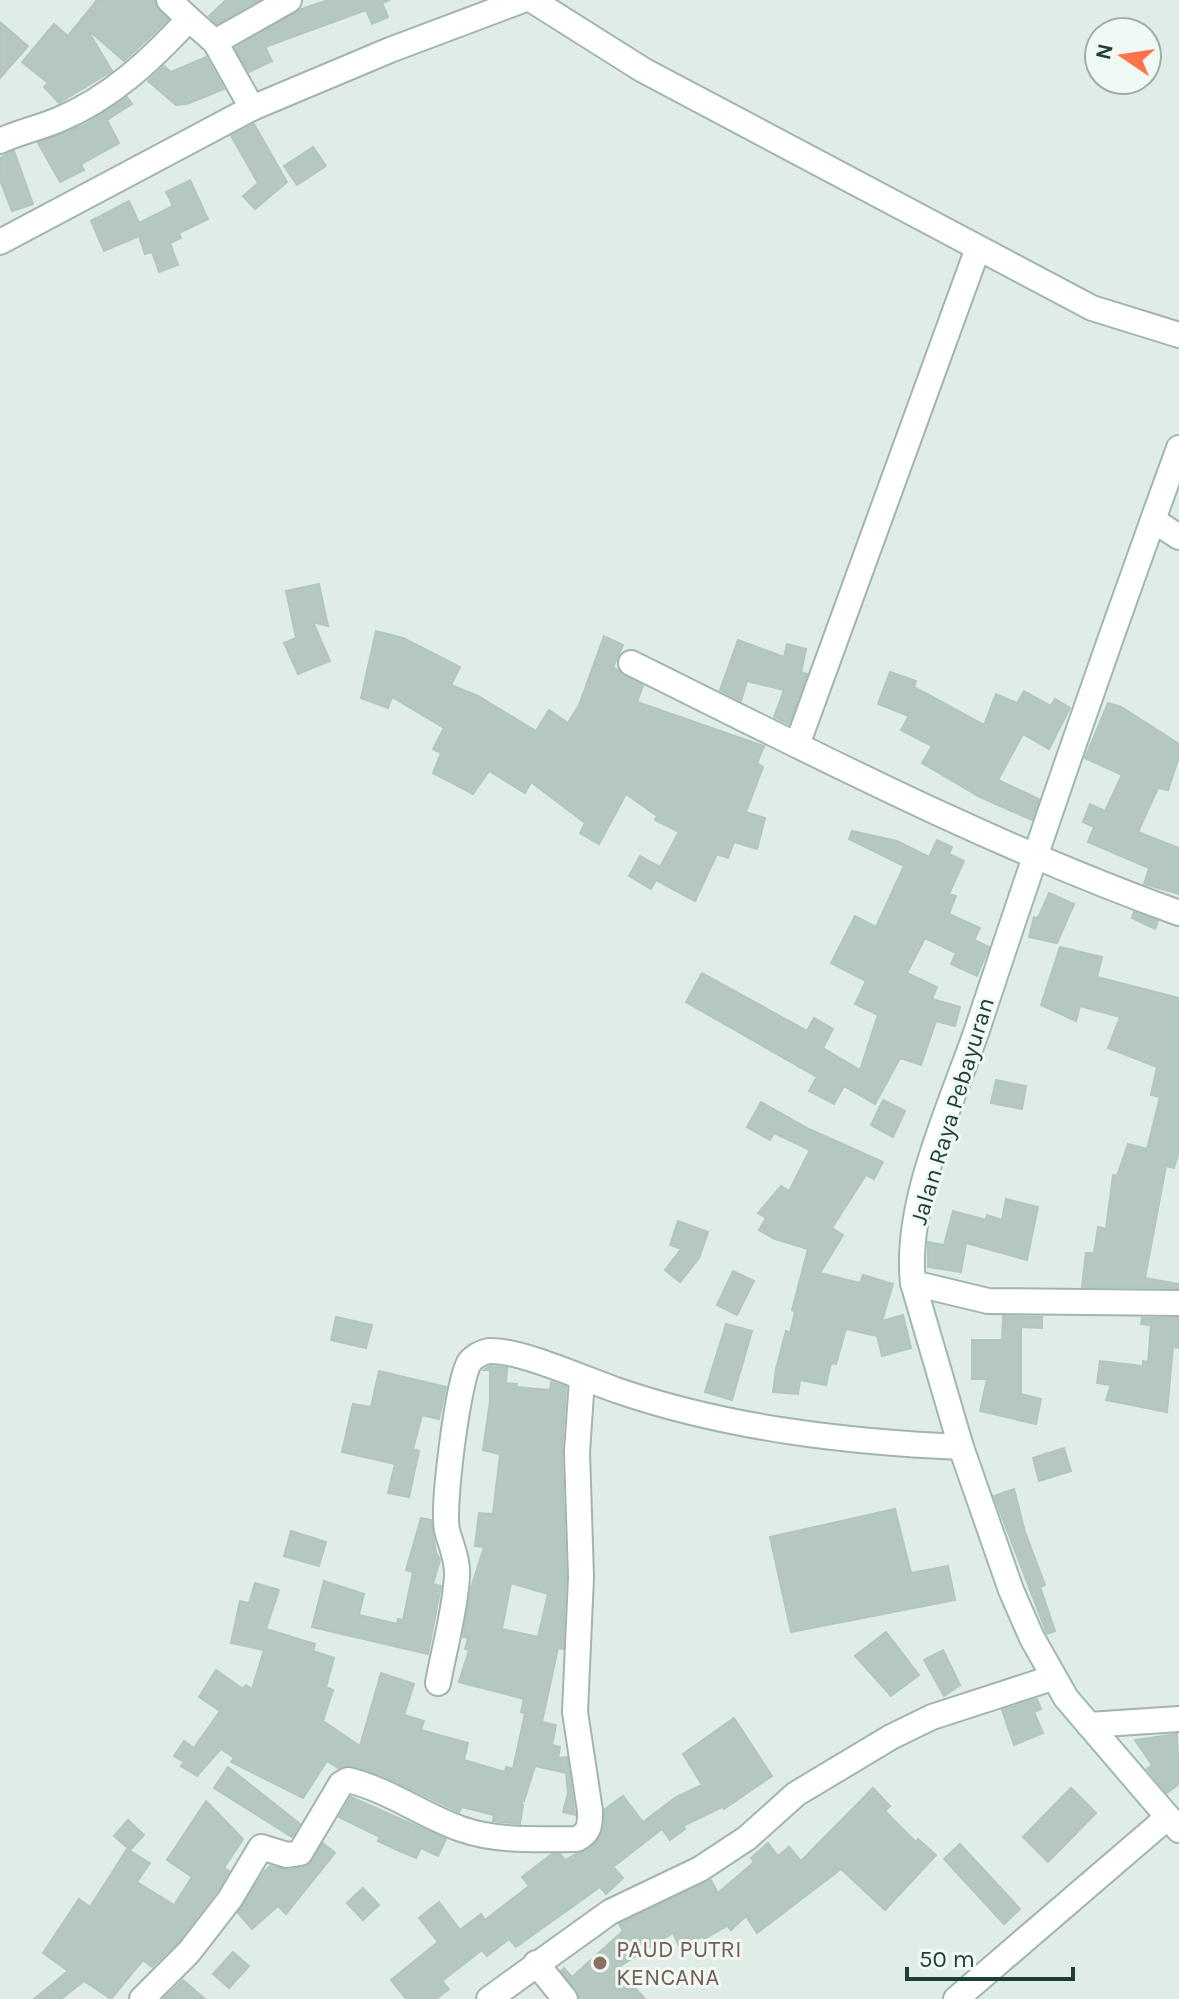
<svg xmlns="http://www.w3.org/2000/svg" width="1179" height="1999" font-family="Karla,sans-serif">
  <rect width="100%" height="100%" fill="#e0ede6"/>
  <g fill="#b5c8bf" stroke="#b1c7bd" stroke-width="2" fill-rule="evenodd">
    <path d="M97,0H154L168,20L124,61L87,29L112,71L59,103L44,87L48,83L22,62L54,24L68,36Z"/>
    <path d="M226,0H259L217,24L209,16Z"/>
    <path d="M328,0H390L382,3L388,17L372,24L366,10L265,47L272,61L249,72L235,48L299,10Z"/>
    <path d="M0,22L28,46L0,78Z"/>
    <path d="M206,57L224,89L187,104L176,105L148,81L164,66L171,72Z"/>
    <path d="M127,97L132,104L107,120L119,143L81,164L84,170L60,182L38,143L84,125Z"/>
    <path d="M254,124L287,182L255,209L243,196L258,183L231,136Z"/>
    <path d="M313,147L326,166L297,185L284,166Z"/>
    <path d="M14,151L33,204L12,211L0,180V158Z"/>
    <path d="M190,180L208,219L179,233L181,238L170,243L178,265L159,272L152,252L145,254L139,236L104,251L91,221L129,201L139,223L173,206L166,192Z"/>
    <path d="M319,584L328,626L313,622L330,661L298,674L284,643L296,638L286,591Z"/>
    <path d="M376,631L403,638L460,667L451,685L478,696L536,731L549,710L568,723L579,705L604,636L623,645L613,667L643,686L637,702L764,746L757,763L763,767L746,812L765,818L757,849L734,842L728,858L717,854L695,901L656,880L651,889L629,876L640,856L660,867L679,832L655,820L657,816L626,794L599,844L580,833L585,823L531,782L525,793L489,771L473,794L433,773L441,753L433,749L444,728L392,697L388,708L361,698Z"/>
    <path d="M738,640L784,657L787,644L806,649L801,672L807,674L789,724L774,717L784,690L747,681L741,701L720,690Z"/>
    <path d="M890,672L916,681L914,687L984,725L996,694L1017,703L1024,691L1051,706L1055,699L1070,708L1049,749L1023,734L998,780L1039,799L1032,820L980,797L922,763L932,746L901,730L909,716L878,704Z"/>
    <path d="M1108,703L1121,707L1179,744V757L1168,790L1158,788L1138,832L1179,848V894L1144,884L1149,868L1088,842L1094,827L1083,822L1090,804L1105,811L1122,775L1085,758Z"/>
    <path d="M852,831L897,841L929,857L937,840L952,847L949,854L964,861L949,894L956,896L949,914L980,928L974,940L989,947L977,976L951,964L956,953L925,938L907,973L937,987L932,999L960,1007L955,1026L936,1021L921,1065L900,1058L875,1104L844,1086L834,1104L809,1091L817,1077L686,1002L702,973L807,1031L814,1018L833,1029L823,1048L860,1070L878,1015L855,1004L866,981L831,963L855,916L876,927L904,866L849,839Z"/>
    <path d="M1049,893L1074,904L1057,943L1029,937L1034,917L1038,918Z"/>
    <path d="M1134,912L1158,921L1155,929L1132,918Z"/>
    <path d="M1060,947L1102,957L1097,977L1179,998V1152L1174,1168L1166,1166L1145,1278L1179,1284V1288L1082,1287L1086,1253H1094L1098,1227L1106,1229L1113,1175L1117,1176L1128,1144L1147,1149L1160,1097L1151,1095L1157,1067L1108,1048L1120,1017L1080,1006L1076,1021L1041,1005Z"/>
    <path d="M996,1080L1026,1086L1022,1109L991,1103Z"/>
    <path d="M883,1100L905,1111L893,1137L871,1125Z"/>
    <path d="M761,1102L809,1129L883,1162L874,1179L866,1175L832,1228L843,1235L820,1273L860,1283L863,1275L893,1284L882,1321L903,1315L911,1348L882,1356L877,1336L846,1329L836,1364L831,1363L826,1385L800,1380L798,1394L773,1392L776,1369L786,1331L790,1333L795,1312L792,1310L808,1249L775,1239L759,1230L766,1218L758,1213L781,1186L789,1191L810,1150L774,1133L770,1140L747,1127Z"/>
    <path d="M1006,1199L1038,1207L1027,1260L966,1243L961,1272L928,1267V1242L944,1245L953,1211L986,1220L987,1215L1002,1220Z"/>
    <path d="M678,1221L708,1232L699,1258L680,1282L665,1270L681,1249L670,1245Z"/>
    <path d="M733,1271L754,1281L737,1315L717,1305Z"/>
    <path d="M1003,1316L1042,1317V1328L1021,1327V1394L1041,1399L1036,1424L980,1411L987,1379H972V1340H1002Z"/>
    <path d="M336,1317L372,1325L366,1348L331,1340Z"/>
    <path d="M1142,1318H1179V1348L1173,1347L1167,1412L1106,1400L1111,1385L1097,1383L1100,1361L1143,1366V1361L1148,1362L1151,1325L1141,1324Z"/>
    <path d="M726,1324L752,1331L732,1400L705,1392Z"/>
    <path d="M490,1366L507,1368L506,1383L517,1384L516,1387L550,1390L551,1382L566,1387L562,1452L566,1577L563,1649L558,1648L542,1722L556,1725L552,1745L560,1747L558,1758L567,1757L575,1815L563,1812L568,1793L566,1773L535,1766L524,1801L520,1800L523,1805L520,1824L493,1821L494,1815L462,1807L459,1812L383,1776L352,1766L338,1768L327,1761L303,1798L231,1762L234,1758L221,1749L197,1776L181,1766L184,1762L174,1756L184,1741L194,1748L220,1711L199,1697L216,1670L243,1689L246,1685L252,1689L264,1650L231,1643L240,1601L249,1603L255,1583L279,1590L266,1629L315,1644L313,1651L334,1658L326,1687L333,1690L323,1721L360,1746L381,1673L414,1684L404,1715L424,1721L421,1730L468,1743L464,1760L505,1772L506,1767L513,1769L525,1713L521,1712L524,1699L459,1682L469,1650L465,1649L468,1638L463,1637L471,1588L484,1547L475,1546L479,1513L493,1514L500,1454L483,1450L490,1401V1370H484ZM511,1583L548,1594L538,1637L502,1629Z"/>
    <path d="M379,1371L446,1387L439,1419L422,1415L413,1449L419,1451L409,1497L388,1493L395,1464L342,1452L353,1404L371,1407Z"/>
    <path d="M1064,1448L1071,1471L1039,1481L1033,1458Z"/>
    <path d="M1014,1489L1025,1532L1045,1585L1040,1587L1055,1631L1047,1634L994,1496Z"/>
    <path d="M895,1509L911,1573L948,1566L955,1600L791,1632L770,1537Z"/>
    <path d="M421,1518L431,1520L436,1553L440,1560L433,1584L441,1586L428,1654L312,1627L324,1581L364,1594L359,1615L397,1624L398,1619L403,1620L413,1572L406,1570Z"/>
    <path d="M291,1531L326,1542L319,1566L284,1556Z"/>
    <path d="M886,1632L919,1675L891,1696L855,1656Z"/>
    <path d="M943,1650L960,1685L944,1696L924,1660Z"/>
    <path d="M1037,1699L1041,1709L1034,1712L1043,1733L1014,1745L1002,1710Z"/>
    <path d="M734,1718L772,1776L724,1809L722,1807L683,1826L685,1829L670,1840L662,1829L613,1867L623,1878L606,1894L600,1887L516,1947L509,1939L487,1956L482,1950L442,1981L449,1989L436,1999H406L391,1980L438,1942L419,1918L439,1902L460,1930L481,1914L485,1920L529,1886L522,1877L552,1854H560L565,1860L594,1845L603,1832L605,1809L623,1796L643,1822L676,1797L702,1785L683,1754Z"/>
    <path d="M1177,1734L1179,1784L1167,1793L1147,1769L1152,1765L1135,1740Z"/>
    <path d="M228,1767L300,1824L292,1837L214,1788Z"/>
    <path d="M873,1788L890,1806L885,1811L916,1842L918,1839L936,1855L885,1910L841,1869L757,1933L746,1916L731,1930L727,1926L704,1939L703,1936L680,1948L673,1933L617,1968L645,1999H580L561,1971L564,1968L572,1977L623,1931L619,1924L711,1880L718,1893L754,1862L751,1858L768,1843L778,1856L789,1847L801,1861Z"/>
    <path d="M1071,1788L1096,1813L1048,1862L1023,1837Z"/>
    <path d="M351,1797L446,1839L438,1856L421,1848L416,1858L395,1849L378,1841L380,1837L339,1817Z"/>
    <path d="M206,1801L243,1839L224,1868L229,1871L220,1887L178,1942L152,1967L143,1960L111,1999L84,1981L61,1999H34L68,1971L43,1953L79,1899L90,1907L127,1849L150,1863L137,1882L174,1905L192,1877L167,1860Z"/>
    <path d="M128,1820L144,1835L130,1850L114,1836Z"/>
    <path d="M323,1843L335,1853L286,1914L278,1906L252,1929L238,1913L264,1872L270,1866L289,1870L308,1866Z"/>
    <path d="M960,1844L1020,1909L1004,1924L944,1859Z"/>
    <path d="M363,1888L379,1905L363,1920L347,1903Z"/>
    <path d="M233,1952L249,1966L229,1988L213,1974Z"/>
    <path d="M183,1980L205,1999H163Z"/>
  </g>
  <g fill="none" stroke-linecap="round" stroke-linejoin="round">
    <defs>
      <g id="minor">
        <path d="M169,0L189,19"/>
        <path d="M532,0L643,70L1092,308L1179,335"/>
        <path d="M215,42L252,108"/>
        <path d="M0,141C19,132 39,128 58,120C111,98 151,60 189,19L215,42L289,0"/>
        <path d="M0,242L252,108L390,50L523,0"/>
        <path d="M1153,520L1179,537"/>
        <path d="M631,663C811,752 990,845 1179,913"/>
        <path d="M797,745L978,248"/>
        <path d="M913,1283L988,1301L1179,1303"/>
        <path d="M438,1683C444,1649 455,1612 457,1576C458,1559 451,1546 447,1530C442,1507 458,1382 469,1363C473,1357 482,1352 489,1351C518,1349 587,1380 616,1390C726,1428 846,1442 961,1447"/>
        <path d="M1089,1725L1179,1719"/>
        <path d="M536,1963L565,1999"/>
        <path d="M142,1999L189,1952L230,1899L261,1847L287,1855L300,1853L341,1784L348,1780C389,1790 422,1815 461,1829C498,1842 539,1839 577,1839C590,1832 590,1825 590,1811L575,1712L581,1577L577,1452L582,1379"/>
        <path d="M489,1999L610,1912L700,1869L747,1838L796,1794L891,1737L932,1717L1052,1678"/>
        <path d="M956,1999L1168,1817"/>
      </g>
      <path id="secondary" d="M1179,448C1109,640 1042,833 978,1027C952,1103 904,1202 913,1283L961,1447L1011,1590L1032,1638L1066,1698L1179,1830"/>
    </defs>
    <use href="#minor" stroke="#a2b5ad" stroke-width="28"/>
    <use href="#secondary" stroke="#9dbaaf" stroke-width="28"/>
    <use href="#minor" stroke="#fff" stroke-width="24"/>
    <use href="#secondary" stroke="#fff" stroke-width="24"/>
  </g>
  <circle fill="#8d6e63" stroke="#f0f9f4" stroke-width="3" cx="600" cy="1963" r="8"/>
  <g text-anchor="middle" dominant-baseline="central" stroke-width="6" stroke-linejoin="round" paint-order="stroke">
    <g font-size="24" fill="#1e3f35" stroke="#f0f9f4">
      <text transform="translate(952 1111) rotate(-73)">Jalan Raya Pebayuran</text>
    </g>
    <g font-size="24" fill="#785e54" stroke="#f0f9f4" text-anchor="start">
      <text x="616" y="1949">PAUD PUTRI<tspan x="616" dy="28">KENCANA</tspan></text>
    </g>
  </g>
  <g transform="translate(1123 56) rotate(283)"><circle r="38" fill="#f0f9f4" stroke="#9cafa8" stroke-width="2"/>
  <path d="M0-6L14 30L0 20L-14 30Z" fill="#ff734b"/>
  <text y="-12" font-size="22" font-weight="bold" text-anchor="middle" fill="#1e3f35">N</text>
  </g>
  <path d="M907 1967v12h166v-12" fill="none" stroke="#1e3f35" stroke-width="4"/>
  <text x="919" y="1967" font-size="24" fill="#1e3f35" stroke="#f0f9f4" stroke-width="6" paint-order="stroke">50 m</text>
</svg>
